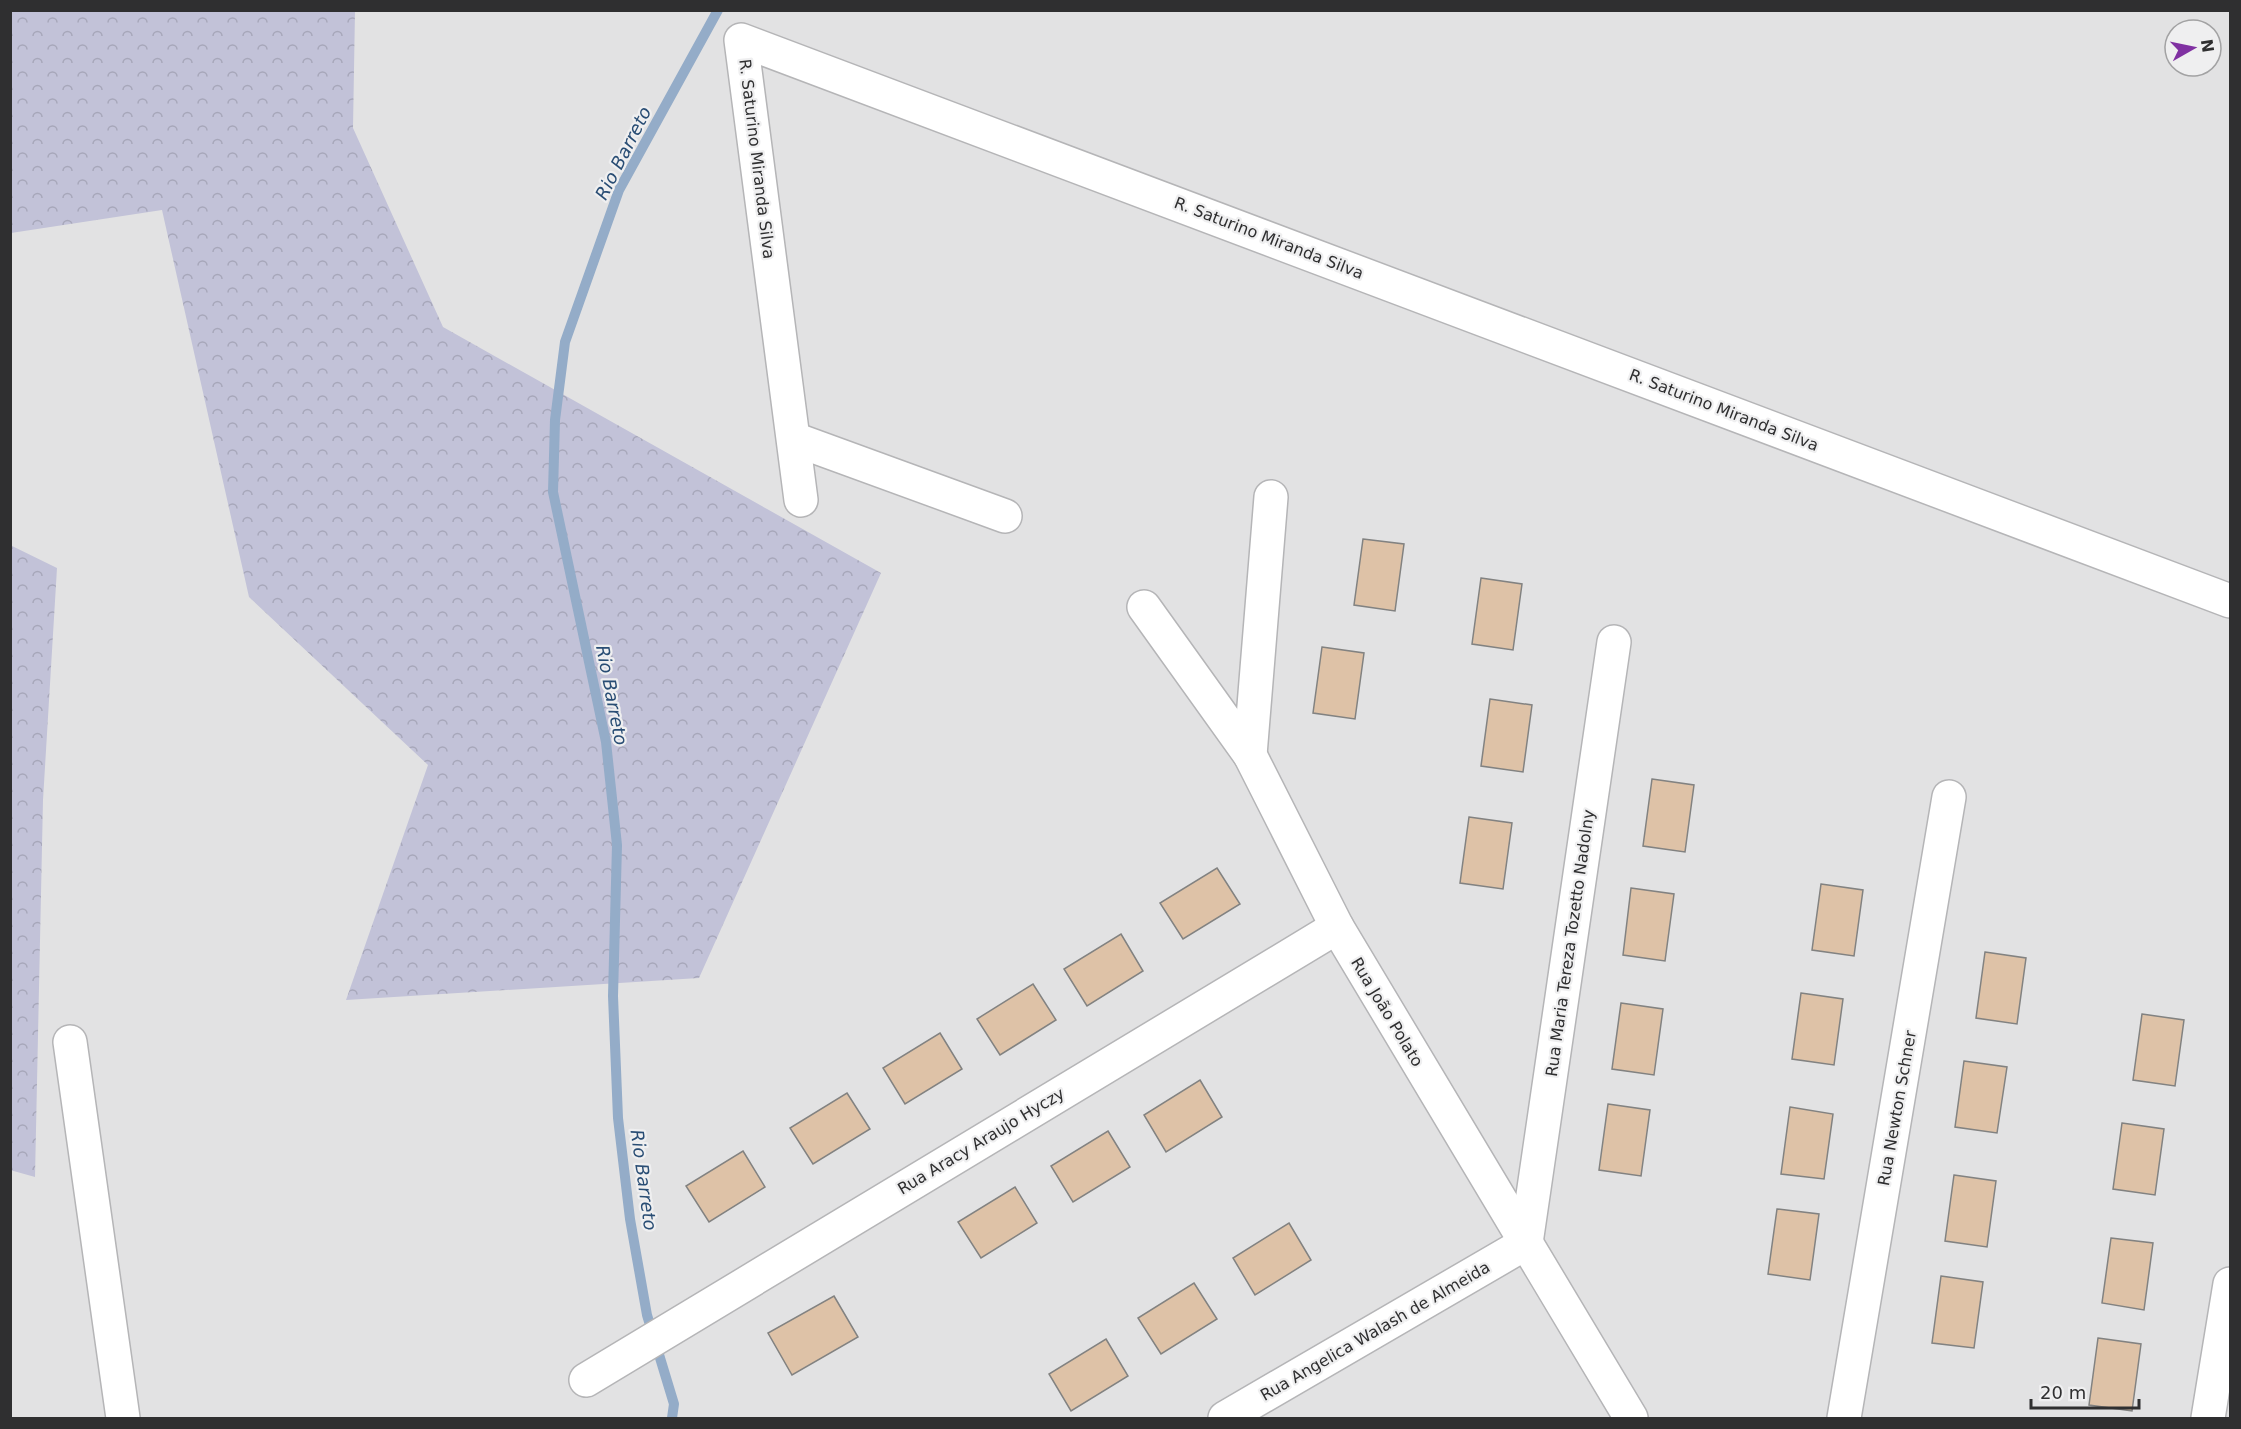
<svg xmlns="http://www.w3.org/2000/svg" width="2241" height="1429" font-family="'DejaVu Sans',sans-serif">
  <defs>
    <pattern id="forest-crowns" width="20" height="18" patternUnits="userSpaceOnUse" patternTransform="scale(1.5)"><rect width="20" height="18" fill="#c2c2d8"/><path d="M2 6a3 3 0 1 1 6 0M12 15a3 3 0 1 1 6 0" fill="none" stroke="#a7a7ba"/></pattern>
  </defs>
  <rect width="100%" height="100%" fill="#e2e2e3"/>
  <g fill="url(#forest-crowns)">
    <path d="M11,10L355,11L353,128L443,327L881,573L699,978L346,1000L428,765L249,597L162,210L11,233Z"/>
    <path d="M10,545L57,568L43,800L35,1177L10,1170Z"/>
  </g>
  <g fill="none" stroke-linecap="round" stroke-linejoin="round">
    <path stroke="#94acc8" stroke-width="10" d="M672,1418L674,1404L647,1315L630,1219L618,1118L613,996L617,845L606,742L553,492L555,420L565,342L619,190L718,10"/>
  </g>
  <g fill="#dec2a7" stroke="#828281" stroke-width="1.5">
    <path d="M1363,539L1404,544L1395,611L1354,605Z"/>
    <path d="M1481,578L1522,584L1513,650L1472,644Z"/>
    <path d="M1322,647L1364,653L1355,719L1313,713Z"/>
    <path d="M1490,699L1532,705L1523,772L1481,766Z"/>
    <path d="M1652,779L1694,785L1685,852L1643,846Z"/>
    <path d="M1469,817L1512,823L1503,889L1460,883Z"/>
    <path d="M1217,868L1240,904L1183,939L1160,903Z"/>
    <path d="M1821,884L1863,890L1854,956L1812,950Z"/>
    <path d="M1631,888L1674,894L1665,961L1623,955Z"/>
    <path d="M1121,934L1143,971L1087,1006L1064,969Z"/>
    <path d="M1985,952L2026,958L2017,1024L1976,1018Z"/>
    <path d="M1033,984L1056,1020L1000,1055L977,1019Z"/>
    <path d="M1801,993L1843,999L1834,1065L1792,1059Z"/>
    <path d="M1621,1003L1663,1009L1654,1075L1612,1069Z"/>
    <path d="M2142,1014L2184,1020L2175,1086L2133,1080Z"/>
    <path d="M940,1033L962,1069L905,1104L883,1068Z"/>
    <path d="M1964,1061L2007,1067L1997,1133L1955,1127Z"/>
    <path d="M1200,1080L1222,1117L1166,1152L1144,1115Z"/>
    <path d="M847,1093L870,1129L813,1164L790,1128Z"/>
    <path d="M1608,1104L1650,1110L1641,1176L1599,1170Z"/>
    <path d="M1790,1107L1833,1114L1824,1179L1781,1174Z"/>
    <path d="M2122,1123L2164,1129L2155,1195L2113,1189Z"/>
    <path d="M1108,1131L1130,1167L1073,1202L1051,1166Z"/>
    <path d="M743,1151L765,1187L709,1222L686,1186Z"/>
    <path d="M1954,1175L1996,1181L1987,1247L1945,1241Z"/>
    <path d="M1015,1187L1037,1223L981,1258L958,1222Z"/>
    <path d="M1777,1209L1819,1214L1810,1280L1768,1274Z"/>
    <path d="M1289,1223L1311,1260L1255,1295L1233,1258Z"/>
    <path d="M2111,1238L2153,1243L2144,1310L2102,1303Z"/>
    <path d="M1941,1276L1983,1282L1974,1348L1932,1343Z"/>
    <path d="M1194,1283L1217,1319L1161,1354L1138,1318Z"/>
    <path d="M834,1296L858,1337L792,1375L768,1333Z"/>
    <path d="M2098,1338L2141,1344L2132,1411L2089,1405Z"/>
    <path d="M1106,1339L1128,1376L1071,1411L1049,1374Z"/>
  </g>
  <g fill="none" stroke-linecap="round" stroke-linejoin="round">
    <defs>
      <g id="minor">
        <path d="M794,439L1005,516"/>
        <path d="M801,500L741,40L2230,601"/>
        <path d="M1144,607L1250,755L1337,927L1631,1418"/>
        <path d="M1250,755L1271,497"/>
        <path d="M70,1042L123,1418"/>
        <path d="M586,1380L1337,927"/>
        <path d="M1225,1418L1526,1243L1614,642"/>
        <path d="M1844,1418L1949,797"/>
        <path d="M2208,1418L2230,1284"/>
      </g>
    </defs>
    <use href="#minor" stroke="#b5b5b7" stroke-width="36"/>
    <use href="#minor" stroke="#fff" stroke-width="33"/>
  </g>
  <g text-anchor="middle" dominant-baseline="central" stroke-width="4.5" stroke-linejoin="round" paint-order="stroke">
    <g font-size="16" fill="#2f2f30" stroke="#efeff0">
      <text transform="translate(757 159) rotate(83)">R. Saturino Miranda Silva</text>
      <text transform="translate(1269 238) rotate(21)">R. Saturino Miranda Silva</text>
      <text transform="translate(1724 410) rotate(21)">R. Saturino Miranda Silva</text>
      <text transform="translate(1570 943) rotate(-82)">Rua Maria Tereza Tozetto Nadolny</text>
      <text transform="translate(1387 1012) rotate(59)">Rua João Polato</text>
      <text transform="translate(1897 1108) rotate(-80)">Rua Newton Schner</text>
      <text transform="translate(981 1141) rotate(-31)">Rua Aracy Araujo Hyczy</text>
      <text transform="translate(1375 1331) rotate(-30)">Rua Angelica Walash de Almeida</text>
    </g>
    <g font-size="18" font-style="italic" fill="#294d74" stroke="#efeff0">
      <text transform="translate(623 153) rotate(-63)">Rio Barreto</text>
      <text transform="translate(612 695) rotate(79)">Rio Barreto</text>
      <text transform="translate(644 1180) rotate(82)">Rio Barreto</text>
    </g>
  </g>
  <rect width="2241" height="1429" fill="none" stroke="#2f2f30" stroke-width="24"/>
  <g transform="translate(2193 48) rotate(81)"><circle r="28" fill="#efeff0" stroke="#a2a2a3" stroke-width="1.5"/>
  <path d="M0-4.5L10 22L0 15L-10 22Z" fill="#8031a2"/>
  <text y="-9" font-size="16" font-weight="bold" text-anchor="middle" fill="#2f2f30">N</text>
  </g>
  <path d="M2031 1399v9h108v-9" fill="none" stroke="#2f2f30" stroke-width="3"/>
  <text x="2040" y="1399" font-size="18" fill="#2f2f30" stroke="#efeff0" stroke-width="4.5" paint-order="stroke">20 m</text>
</svg>
